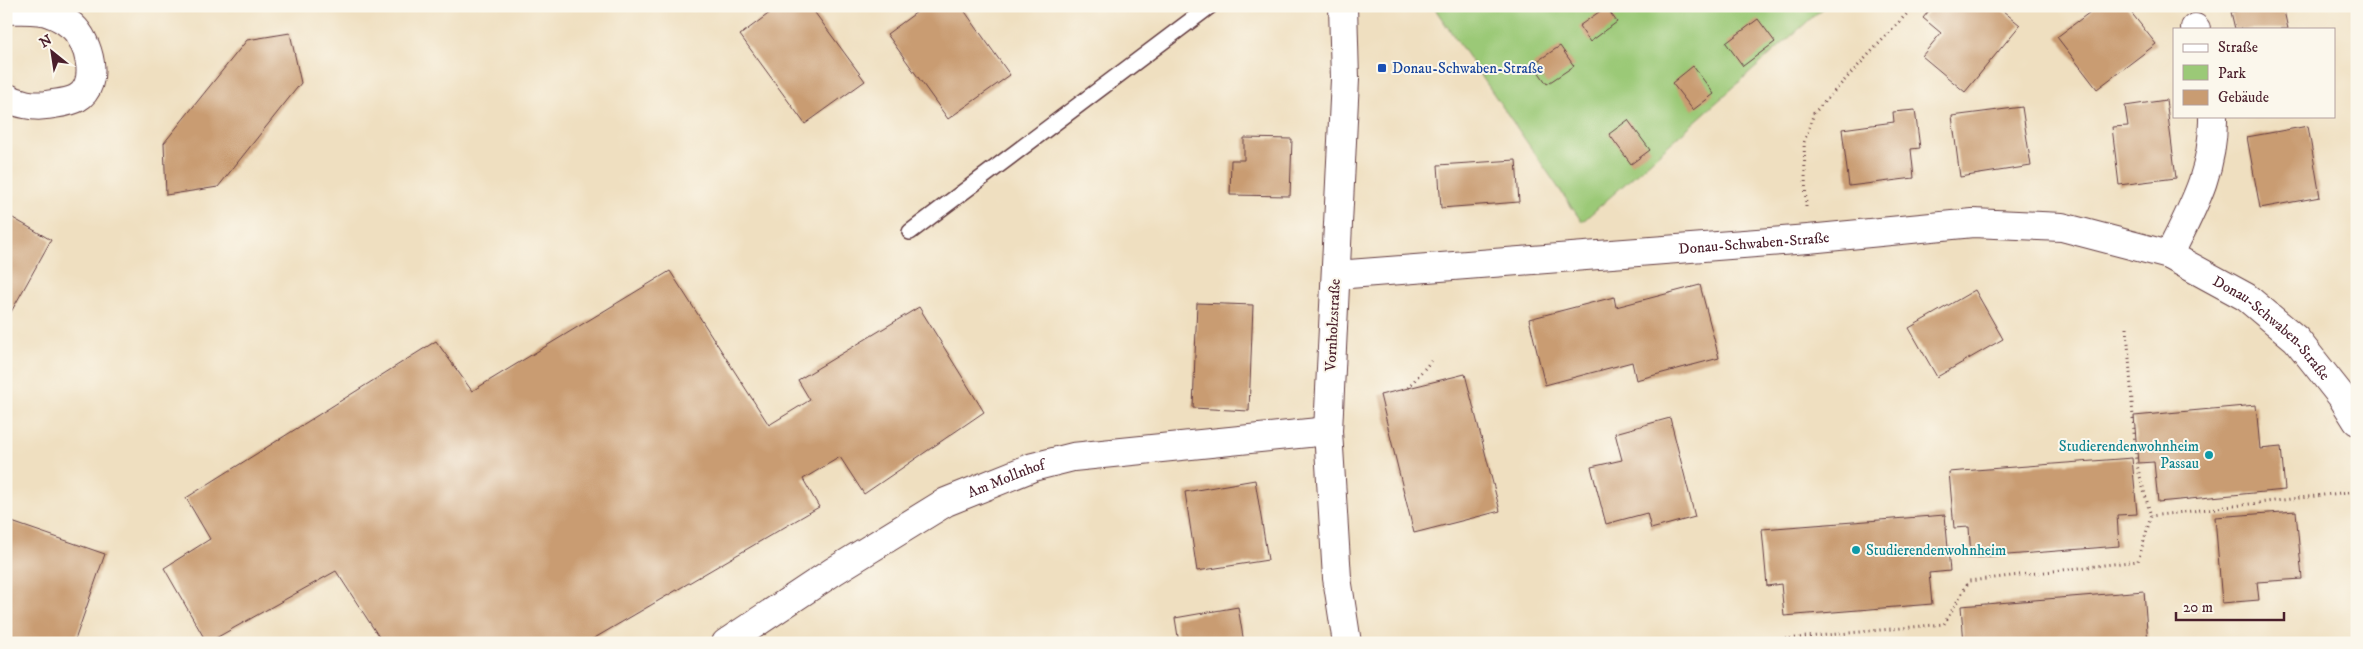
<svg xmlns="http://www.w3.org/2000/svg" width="2363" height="649" font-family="'IM FELL DW Pica',serif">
  <rect width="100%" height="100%" fill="#fbf7ec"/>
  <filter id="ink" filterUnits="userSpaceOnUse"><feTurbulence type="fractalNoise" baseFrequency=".02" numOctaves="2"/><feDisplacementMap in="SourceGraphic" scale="10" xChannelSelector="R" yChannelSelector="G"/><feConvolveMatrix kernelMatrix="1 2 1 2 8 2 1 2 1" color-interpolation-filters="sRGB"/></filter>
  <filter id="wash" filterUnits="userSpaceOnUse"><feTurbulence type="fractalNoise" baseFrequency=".0096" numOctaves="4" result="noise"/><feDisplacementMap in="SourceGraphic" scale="20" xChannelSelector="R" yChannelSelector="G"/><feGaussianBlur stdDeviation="1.12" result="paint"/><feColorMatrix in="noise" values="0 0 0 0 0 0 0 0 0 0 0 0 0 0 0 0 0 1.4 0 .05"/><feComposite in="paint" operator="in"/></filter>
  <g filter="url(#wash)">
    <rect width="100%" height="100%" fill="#efdfc0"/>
    <path fill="#9bc977" stroke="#727451" d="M1433,6H1825L1582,222Z"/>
    <g id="blocks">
      <g fill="#c99c72">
        <path d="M779,6H810L865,81L805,124L740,35Z"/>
        <path d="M925,6H961L1010,75L948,119L887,34Z"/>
        <path d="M1933,6H1997L2020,25L1965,92L1922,56L1941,33L1923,18Z"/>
        <path d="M2098,6H2126L2156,44L2097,89L2057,37Z"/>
        <path d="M2258,6H2283L2288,29H2235L2231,12Z"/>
        <path d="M1606,7L1617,22L1590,42L1579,26Z"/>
        <path d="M1758,19L1775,42L1743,66L1726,43Z"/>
        <path d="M290,33L301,83L218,187L166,195L164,143L247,40Z"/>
        <path d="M1560,46L1574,66L1547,84L1533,64Z"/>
        <path d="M1693,66L1714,94L1693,110L1672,83Z"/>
        <path d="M2166,100L2176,178L2119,185L2112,127L2128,126L2125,106Z"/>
        <path d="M2022,107L2031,166L1960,177L1952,116Z"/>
        <path d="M1915,110L1920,148L1911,149L1914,178L1849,186L1842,129L1894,122L1893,112Z"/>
        <path d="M1628,120L1650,150L1631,164L1609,134Z"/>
        <path d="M2308,126L2320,197L2260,208L2247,137Z"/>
        <path d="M1244,138L1292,139L1290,196L1230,195L1231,160H1244Z"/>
        <path d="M1516,160L1519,202L1441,208L1438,165Z"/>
        <path d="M6,214L51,240L6,321Z"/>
        <path d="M670,271L769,425L810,400L798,380L919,307L984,412L864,494L840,457L803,479L819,507L586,643H383L336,571L207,643L164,568L210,539L186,498L436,341L472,391Z"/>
        <path d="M1700,285L1719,358L1636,380L1632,362L1545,385L1529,319L1614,297L1616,307Z"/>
        <path d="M1975,290L2003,339L1937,377L1909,328Z"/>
        <path d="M1197,303L1253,305L1249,411L1193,408Z"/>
        <path d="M1465,374L1500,511L1414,533L1380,395Z"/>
        <path d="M2256,405L2260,449L2281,447L2285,490L2158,502L2154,462L2138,463L2134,416Z"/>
        <path d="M1670,418L1695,517L1651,529L1647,513L1606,524L1591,467L1622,460L1615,433Z"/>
        <path d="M2132,458L2137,514L2117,515L2119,546L1971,558L1969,527L1954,528L1949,472Z"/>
        <path d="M1255,480L1268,560L1197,571L1185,492Z"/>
        <path d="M2296,511L2302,579L2257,582L2259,600L2222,603L2215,517Z"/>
        <path d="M1945,515L1950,571L1929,573L1932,604L1784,616L1781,584L1767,586L1762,529Z"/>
        <path d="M6,520L105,554L74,643H6Z"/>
        <path d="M2144,591L2148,643H1964L1961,606Z"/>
        <path d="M1238,607L1244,643H1179L1175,618Z"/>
      </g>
    </g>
  </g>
  <g filter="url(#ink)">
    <use href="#blocks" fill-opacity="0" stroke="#633c41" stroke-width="1"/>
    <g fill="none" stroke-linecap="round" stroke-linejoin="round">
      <defs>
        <path id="service" d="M910,232L1210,6"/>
        <g id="minor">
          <path d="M1343,6L1345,79L1328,431L1337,578L1347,643"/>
          <path d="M6,10C20,10 40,8 52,14C58,16 67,22 72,26C89,41 101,84 77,98C68,103 57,103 47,105C34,107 18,104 6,97"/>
          <path d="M2195,28L2196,29"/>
          <path d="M2169,255C2193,207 2214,171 2213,116"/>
          <path id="s1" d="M1336,275L1808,239L1973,223L2062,227L2169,255L2246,297L2296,339L2342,397L2357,421"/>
          <path id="s2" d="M726,643L834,571L946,502L1033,467L1073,457L1328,431"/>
        </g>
      </defs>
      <use href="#service" stroke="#633c41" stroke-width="18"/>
      <use href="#minor" stroke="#633c41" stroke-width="30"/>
      <g stroke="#633c41" stroke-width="3" stroke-dasharray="1 4" stroke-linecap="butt">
        <path d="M1806,207L1804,142L1814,113L1914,6"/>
        <path d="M2127,328L2136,462L2151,516"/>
        <path d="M1408,388L1431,361"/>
        <path d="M1775,640L1944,624L1969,581L2138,561L2151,516L2357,491"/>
      </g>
      <use href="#service" stroke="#fff" stroke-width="15"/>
      <use href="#minor" stroke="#fff" stroke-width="28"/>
    </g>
  </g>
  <rect fill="#1a4fb4" stroke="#fbf7ec" stroke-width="2" x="1377" y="63" width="10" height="10" rx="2.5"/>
  <g fill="#0f9aa8" stroke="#fbf7ec" stroke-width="2">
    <circle cx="2209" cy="455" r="5"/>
    <circle cx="1856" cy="550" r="5"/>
  </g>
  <g text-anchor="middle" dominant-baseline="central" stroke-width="4" stroke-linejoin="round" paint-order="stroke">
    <g font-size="15" fill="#164399" stroke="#fbf7ec" text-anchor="start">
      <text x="1392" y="68">Donau-Schwaben-Straße</text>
    </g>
    <g font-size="15" fill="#4a1f2b" stroke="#fbf7ec">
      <text stroke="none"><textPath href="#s1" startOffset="419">Donau-Schwaben-Straße</textPath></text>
      <text transform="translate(1333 325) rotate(-87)">Vornholzstraße</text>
      <text stroke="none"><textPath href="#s1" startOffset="966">Donau-Schwaben-Straße</textPath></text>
      <text stroke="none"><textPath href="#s2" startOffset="326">Am Mollnhof</textPath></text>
    </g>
    <g font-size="15" fill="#0d838f" stroke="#fbf7ec" text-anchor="end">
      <text x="2199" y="446">Studierendenwohnheim<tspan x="2199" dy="17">Passau</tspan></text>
      <text x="1866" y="550" text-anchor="start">Studierendenwohnheim</text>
    </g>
  </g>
  <rect width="2363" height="649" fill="none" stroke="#fbf7ec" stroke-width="25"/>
  <rect x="2173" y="28" width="162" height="90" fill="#fbf7ec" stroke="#b4a19f"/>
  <rect x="2183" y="44" width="25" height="8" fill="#ffffff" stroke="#b4a19f"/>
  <text x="2218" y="52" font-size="15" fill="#4a1f2b">Straße</text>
  <rect x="2183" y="65" width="25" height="15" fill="#9bc977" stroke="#b4a19f"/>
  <text x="2218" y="78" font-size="15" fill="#4a1f2b">Park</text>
  <rect x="2183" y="90" width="25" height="15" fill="#c99c72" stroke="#b4a19f"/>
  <text x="2218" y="102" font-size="15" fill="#4a1f2b">Gebäude</text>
  <g transform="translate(52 52) rotate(330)" stroke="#fbf7ec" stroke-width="4" paint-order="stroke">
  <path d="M0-4L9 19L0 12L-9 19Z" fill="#4a1f2b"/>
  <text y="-8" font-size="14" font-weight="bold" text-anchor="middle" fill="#4a1f2b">N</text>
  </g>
  <path d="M2176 612v8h108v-8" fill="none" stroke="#4a1f2b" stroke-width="2.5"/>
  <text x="2183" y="612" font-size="15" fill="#4a1f2b" stroke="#fbf7ec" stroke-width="4" paint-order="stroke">20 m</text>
</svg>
